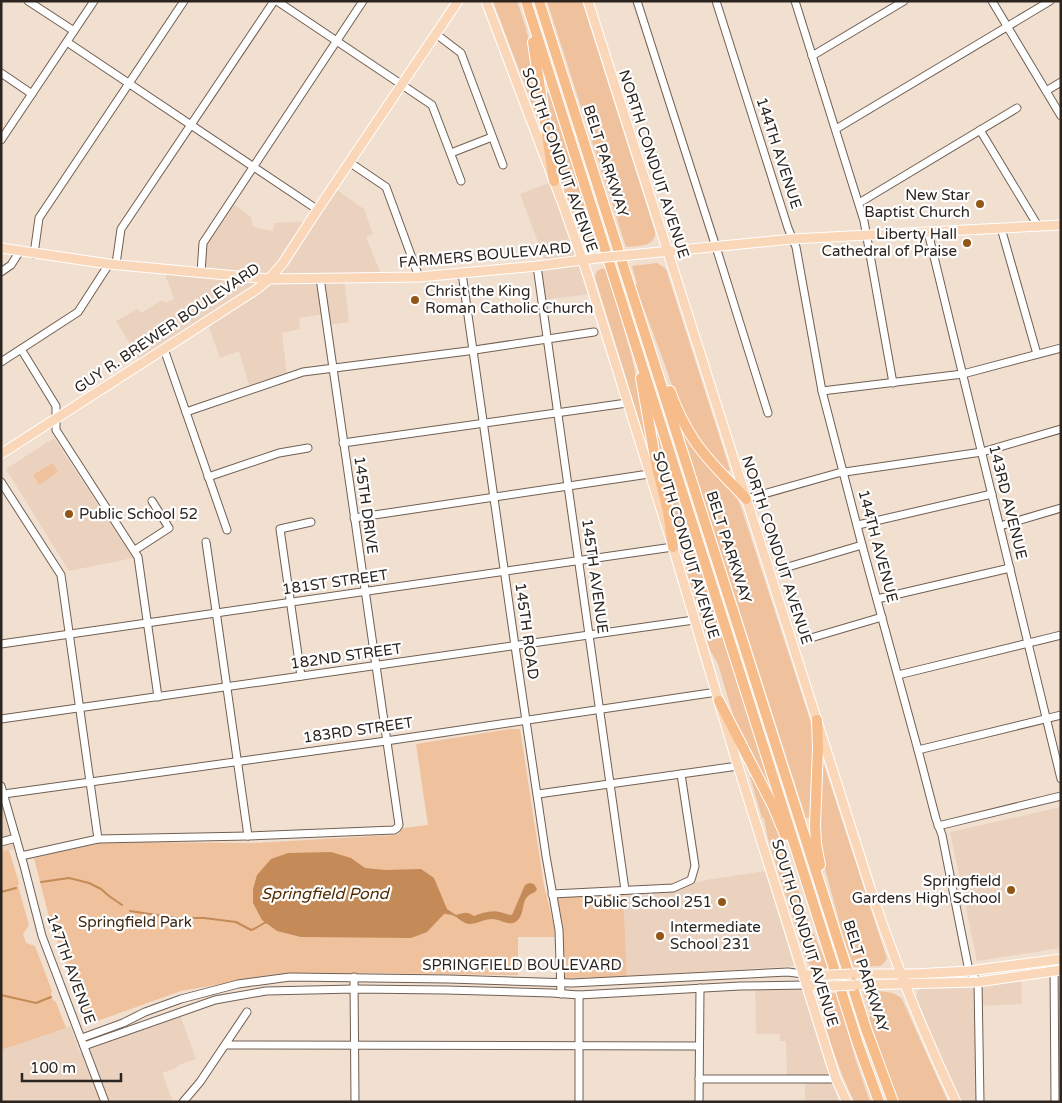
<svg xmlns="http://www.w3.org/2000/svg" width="1062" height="1103" font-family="'Varela Round',sans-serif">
  <rect width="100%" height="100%" fill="#f1dfd0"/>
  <g fill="#ebd2bf">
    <path d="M551,182L591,294L543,300L538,266H547L520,194Z"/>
    <path d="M334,188L364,209L373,234L366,237L383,279H344L349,322L328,325L326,314L299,318L300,329L282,333L287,376L250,389L239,351L220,358L207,322L142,364L116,321L138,309L141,313L162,300L165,303L174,299L164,271L202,274L205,242L231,202L251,217L253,227L273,231L274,223L312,221Z"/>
    <path d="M54,438L133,558L69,571L6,469Z"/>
    <path d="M1,786L18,848L1,852Z"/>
    <path d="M1061,807V948L977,961L950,832Z"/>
    <path d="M766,871L794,966L627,977L623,892L669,891L706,880Z"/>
    <path d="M1021,979L1022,1004L976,1006L977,1102H961L917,1005L916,999L917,991L920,989L928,987Z"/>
    <path d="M755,986L802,989L839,1102H805V1078L787,1079L786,1041H780V1034H756Z"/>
    <path d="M180,1015L196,1059L179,1065L176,1068L162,1073L173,1102H1V1050L70,1026L80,1053Z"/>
  </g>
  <g fill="#efc29d">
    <path d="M493,1H517L526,28L533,59L540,121L538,120Z"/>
    <path d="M547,1H582L655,232C656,247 637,246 626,247Z"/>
    <path d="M547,93H549L587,213H585L600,250C594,250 589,251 585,246L562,185L558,169L557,161H554L546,96Z"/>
    <path d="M657,263L666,269L730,470L726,472L700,443L676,398L664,362L635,285L637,284L632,266Z"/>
    <path d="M606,268L632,358L641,399L650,452H649L595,277C596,270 599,269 606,268Z"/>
    <path d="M683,427L736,495L742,510L810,720L813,734L815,751L810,817L806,818L681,428Z"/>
    <path d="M658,433L669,481L684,518L772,791L770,793L752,760L734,718L718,664L710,650L686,570L681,546L663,485L655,435Z"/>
    <path d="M53,463L58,472L39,485L33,475Z"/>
    <path d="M510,729H520L544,886L554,926L555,937H518V975L358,973L271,975L181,991L89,1024L51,925L34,858L104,842L254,843L394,835L399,833L403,828L428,825L416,744Z"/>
    <path d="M823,762L887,959L883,964L880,966L854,967L844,939L824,865L818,840L822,763Z"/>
    <path d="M753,776L778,827L809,922L828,968C816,969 813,971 806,960L768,839L764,818H762L750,777Z"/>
    <path d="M9,850L19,883L18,886L29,925L23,934L26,943L35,946L52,991L51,994L53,1000L56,1002L66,1028L1,1050V852Z"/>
    <path d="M623,892L627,977L565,978L563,928L557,897Z"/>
    <path d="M863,992C876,992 892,989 902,999L948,1102H898L888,1077L869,1017L871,1016Z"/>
    <path d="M837,993L855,1058L870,1102H855C845,1086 816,1009 821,994Z"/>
  </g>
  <path fill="#c48a57" d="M331,852L351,858L365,868L385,870L421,869L434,878L447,909L456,915C465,913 466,911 474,916C482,913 491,910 500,912C504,913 507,915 512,915L525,885L529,883L534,884L537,889L535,892C520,898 526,906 520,917C512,930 502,919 492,919C484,919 477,924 469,924C462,923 458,917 452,915C449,914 446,914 444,914L427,932L411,938L301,937L277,931L262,920L253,903V889L257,875L271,859L288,853Z"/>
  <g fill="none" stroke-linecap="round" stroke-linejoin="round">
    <g stroke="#c48a57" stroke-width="2">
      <path d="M41,882L69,878L89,883L101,889L109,896L122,905"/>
      <path d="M1,892L16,888"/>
      <path d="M130,911L176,918H204L236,922L251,930C258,928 262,923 267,922"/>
      <path d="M1,995L36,1003L51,997"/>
    </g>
    <defs>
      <g id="minor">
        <path d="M28,1L74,31"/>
        <path d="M277,1L432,105L461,181"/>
        <path d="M637,1L716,247L768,413"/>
        <path d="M716,1L788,228L796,247L822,391L862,545L918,750L936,819L942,835L969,971L978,982L980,1102"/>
        <path d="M795,1L864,221L893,383"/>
        <path d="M992,1L1061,116"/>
        <path d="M436,34L461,53L503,165"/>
        <path d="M67,42L318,210"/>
        <path d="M812,56L904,1"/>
        <path d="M1,73L32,94"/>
        <path d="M1046,91L1061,82"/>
        <path d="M836,129L1050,1"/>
        <path d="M980,130L1038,226"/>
        <path d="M1,140L94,1"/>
        <path d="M451,153L492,137"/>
        <path d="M349,162L386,187L419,277"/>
        <path d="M859,203L1017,108"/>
        <path d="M1001,228L1037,354"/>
        <path d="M928,232L1061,779"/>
        <path d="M34,254L39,218L184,1"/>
        <path d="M116,264L121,229L274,1"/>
        <path d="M537,266L625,890"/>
        <path d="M1,272L11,265L20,251"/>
        <path d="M201,273L203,243L363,1"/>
        <path d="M462,273L515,646L546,856L559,930L561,994"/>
        <path d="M21,349L56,406V430L138,557L158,697"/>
        <path d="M164,349L227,530"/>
        <path d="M1,362L78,312L109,264"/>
        <path d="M822,391L963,374L1061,348"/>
        <path d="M186,412L303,372L468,351L594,332"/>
        <path d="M343,443L627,403"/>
        <path d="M208,477L279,453L308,448"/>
        <path d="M1,482L61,575L98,839"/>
        <path d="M746,499L838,473L982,452L1061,429"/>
        <path d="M354,518L649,474"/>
        <path d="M858,525L992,494"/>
        <path d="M1000,526L1061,508"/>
        <path d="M206,542L217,618L248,836"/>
        <path d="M135,550L169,528L152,501"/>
        <path d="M781,569L862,545"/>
        <path d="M877,599L1010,568"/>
        <path d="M804,640L882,617"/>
        <path d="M1,644L673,547"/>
        <path d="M898,675L1061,635"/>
        <path d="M301,676L280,529L311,522"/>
        <path d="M1,719L694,620"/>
        <path d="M918,750L1061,715"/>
        <path d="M1,786L24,866L42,936L105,1102"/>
        <path d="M4,794L386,741L717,692"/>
        <path d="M538,794L738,766"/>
        <path d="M938,826L1061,796"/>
        <path d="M1,842L16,838"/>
        <path d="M21,856L98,839L248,836L394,830L397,828L399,825L320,278"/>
        <path d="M552,894L673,888L691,880L695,866L681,774"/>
        <path d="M1054,960L1055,1102"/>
        <path d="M354,977L355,1102"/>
        <path d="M579,995V1102"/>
        <path d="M82,1038L123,1023L145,1012L181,999L238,984L290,977L449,979L572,983L788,972L803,974"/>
        <path d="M225,1045L699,1046"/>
        <path d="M84,1046L215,1000L266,991L355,989L446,990L552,993L579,995L740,986L806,985"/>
        <path d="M699,1079H836"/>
        <path d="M183,1102L200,1082L247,1012"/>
        <path d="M699,1102L700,988"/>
      </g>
      <g id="major">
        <path d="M486,1L564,207L586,270L673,547L738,766L829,1057L836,1079L847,1102"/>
        <path d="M588,1L873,897C897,967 924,1035 956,1102"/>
        <path d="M1,248L109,264L269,279L419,277L537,266L597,258"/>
        <path d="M630,255L792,239L1061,225"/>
        <path d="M1,454L257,289L269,279L283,263L314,215L458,1"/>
        <path d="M803,974L812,975H830"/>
        <path d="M851,974H914L969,971L1061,959"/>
        <path d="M806,985L834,986"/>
        <path d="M855,985L978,982L1061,970"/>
      </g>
      <g id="highway">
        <path d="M526,1L858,1044L879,1102"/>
        <path d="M539,1L866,1029L893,1102"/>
        <path d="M533,42L554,181"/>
        <path d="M641,378L656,463L668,511L673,547"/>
        <path d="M670,391C676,408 684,425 694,440C708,462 729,480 746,499"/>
        <path d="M719,701L773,806L785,835"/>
        <path d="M817,720L818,748L815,825L816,844L820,865"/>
      </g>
    </defs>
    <use href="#minor" stroke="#706054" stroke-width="9"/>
    <use href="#major" stroke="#fff" stroke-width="11"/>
    <use href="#highway" stroke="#fff" stroke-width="12"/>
    <use href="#minor" stroke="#fff" stroke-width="7"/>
    <use href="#major" stroke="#fad7b9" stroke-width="9"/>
    <use href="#highway" stroke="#f6bc8a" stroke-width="10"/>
    <defs>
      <g id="major-bridge">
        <path d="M597,258L630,255"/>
        <path d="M830,975L851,974"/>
        <path d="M834,986L855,985"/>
      </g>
    </defs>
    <use href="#major-bridge" stroke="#fff" stroke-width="11" stroke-linecap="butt"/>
    <use href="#major-bridge" stroke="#fad7b9" stroke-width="9"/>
  </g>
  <g fill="#925617" stroke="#fff" stroke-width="2">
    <circle cx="980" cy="204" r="5"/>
    <circle cx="967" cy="243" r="5"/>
    <circle cx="415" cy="300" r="5"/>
    <circle cx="69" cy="514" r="5"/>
    <circle cx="1011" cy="890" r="5"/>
    <circle cx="722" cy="902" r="5"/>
    <circle cx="660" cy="936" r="5"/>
  </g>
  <g text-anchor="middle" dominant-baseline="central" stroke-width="4.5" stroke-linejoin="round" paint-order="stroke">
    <g font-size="15" fill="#2b241f" stroke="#fff">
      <text transform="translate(779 153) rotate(72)">144TH AVENUE</text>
      <text transform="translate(560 160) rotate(70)">SOUTH CONDUIT AVENUE</text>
      <text transform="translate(606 161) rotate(72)">BELT PARKWAY</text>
      <text transform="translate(654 164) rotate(72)">NORTH CONDUIT AVENUE</text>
      <text transform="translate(485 255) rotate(-5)">FARMERS BOULEVARD</text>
      <text transform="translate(167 328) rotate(-34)">GUY R. BREWER BOULEVARD</text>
      <text transform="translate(1008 502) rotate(76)">143RD AVENUE</text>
      <text transform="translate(366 505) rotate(82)">145TH DRIVE</text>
      <text transform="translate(686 545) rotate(73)">SOUTH CONDUIT AVENUE</text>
      <text transform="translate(878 546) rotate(75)">144TH AVENUE</text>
      <text transform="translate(729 547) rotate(72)">BELT PARKWAY</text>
      <text transform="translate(777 550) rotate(72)">NORTH CONDUIT AVENUE</text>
      <text transform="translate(595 576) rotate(82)">145TH AVENUE</text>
      <text transform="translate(335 582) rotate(-8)">181ST STREET</text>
      <text transform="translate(527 631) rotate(82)">145TH ROAD</text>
      <text transform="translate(346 656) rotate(-8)">182ND STREET</text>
      <text transform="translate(358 730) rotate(-8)">183RD STREET</text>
      <text transform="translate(805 933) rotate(73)">SOUTH CONDUIT AVENUE</text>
      <text x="522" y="965">SPRINGFIELD BOULEVARD</text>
      <text transform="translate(71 969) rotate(70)">147TH AVENUE</text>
      <text transform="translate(866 976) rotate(72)">BELT PARKWAY</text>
    </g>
    <g font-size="15" fill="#2b241f" stroke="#fff" text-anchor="end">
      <text x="970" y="195">New Star<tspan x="970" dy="17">Baptist Church</tspan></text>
      <text x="957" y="234">Liberty Hall<tspan x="957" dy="17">Cathedral of Praise</tspan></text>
      <text x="425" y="291" text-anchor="start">Christ the King<tspan x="425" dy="17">Roman Catholic Church</tspan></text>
      <text x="79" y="514" text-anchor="start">Public School 52</text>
      <text x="1001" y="881">Springfield<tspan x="1001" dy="17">Gardens High School</tspan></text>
      <text x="712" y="902">Public School 251</text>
      <text x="670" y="927" text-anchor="start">Intermediate<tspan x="670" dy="17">School 231</tspan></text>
    </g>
    <g font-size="15" fill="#3f2710" stroke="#fff">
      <text x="135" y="922">Springfield Park</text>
    </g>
    <g font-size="16" font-style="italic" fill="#522c01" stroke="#fff">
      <text x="325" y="894">Springfield Pond</text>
    </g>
  </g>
  <rect width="1062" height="1103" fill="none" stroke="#2b241f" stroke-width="5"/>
  <path d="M22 1073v8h99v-8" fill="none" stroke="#2b241f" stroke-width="2.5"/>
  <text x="30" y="1073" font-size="15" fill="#2b241f" stroke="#ffffff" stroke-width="4" paint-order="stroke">100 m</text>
</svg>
